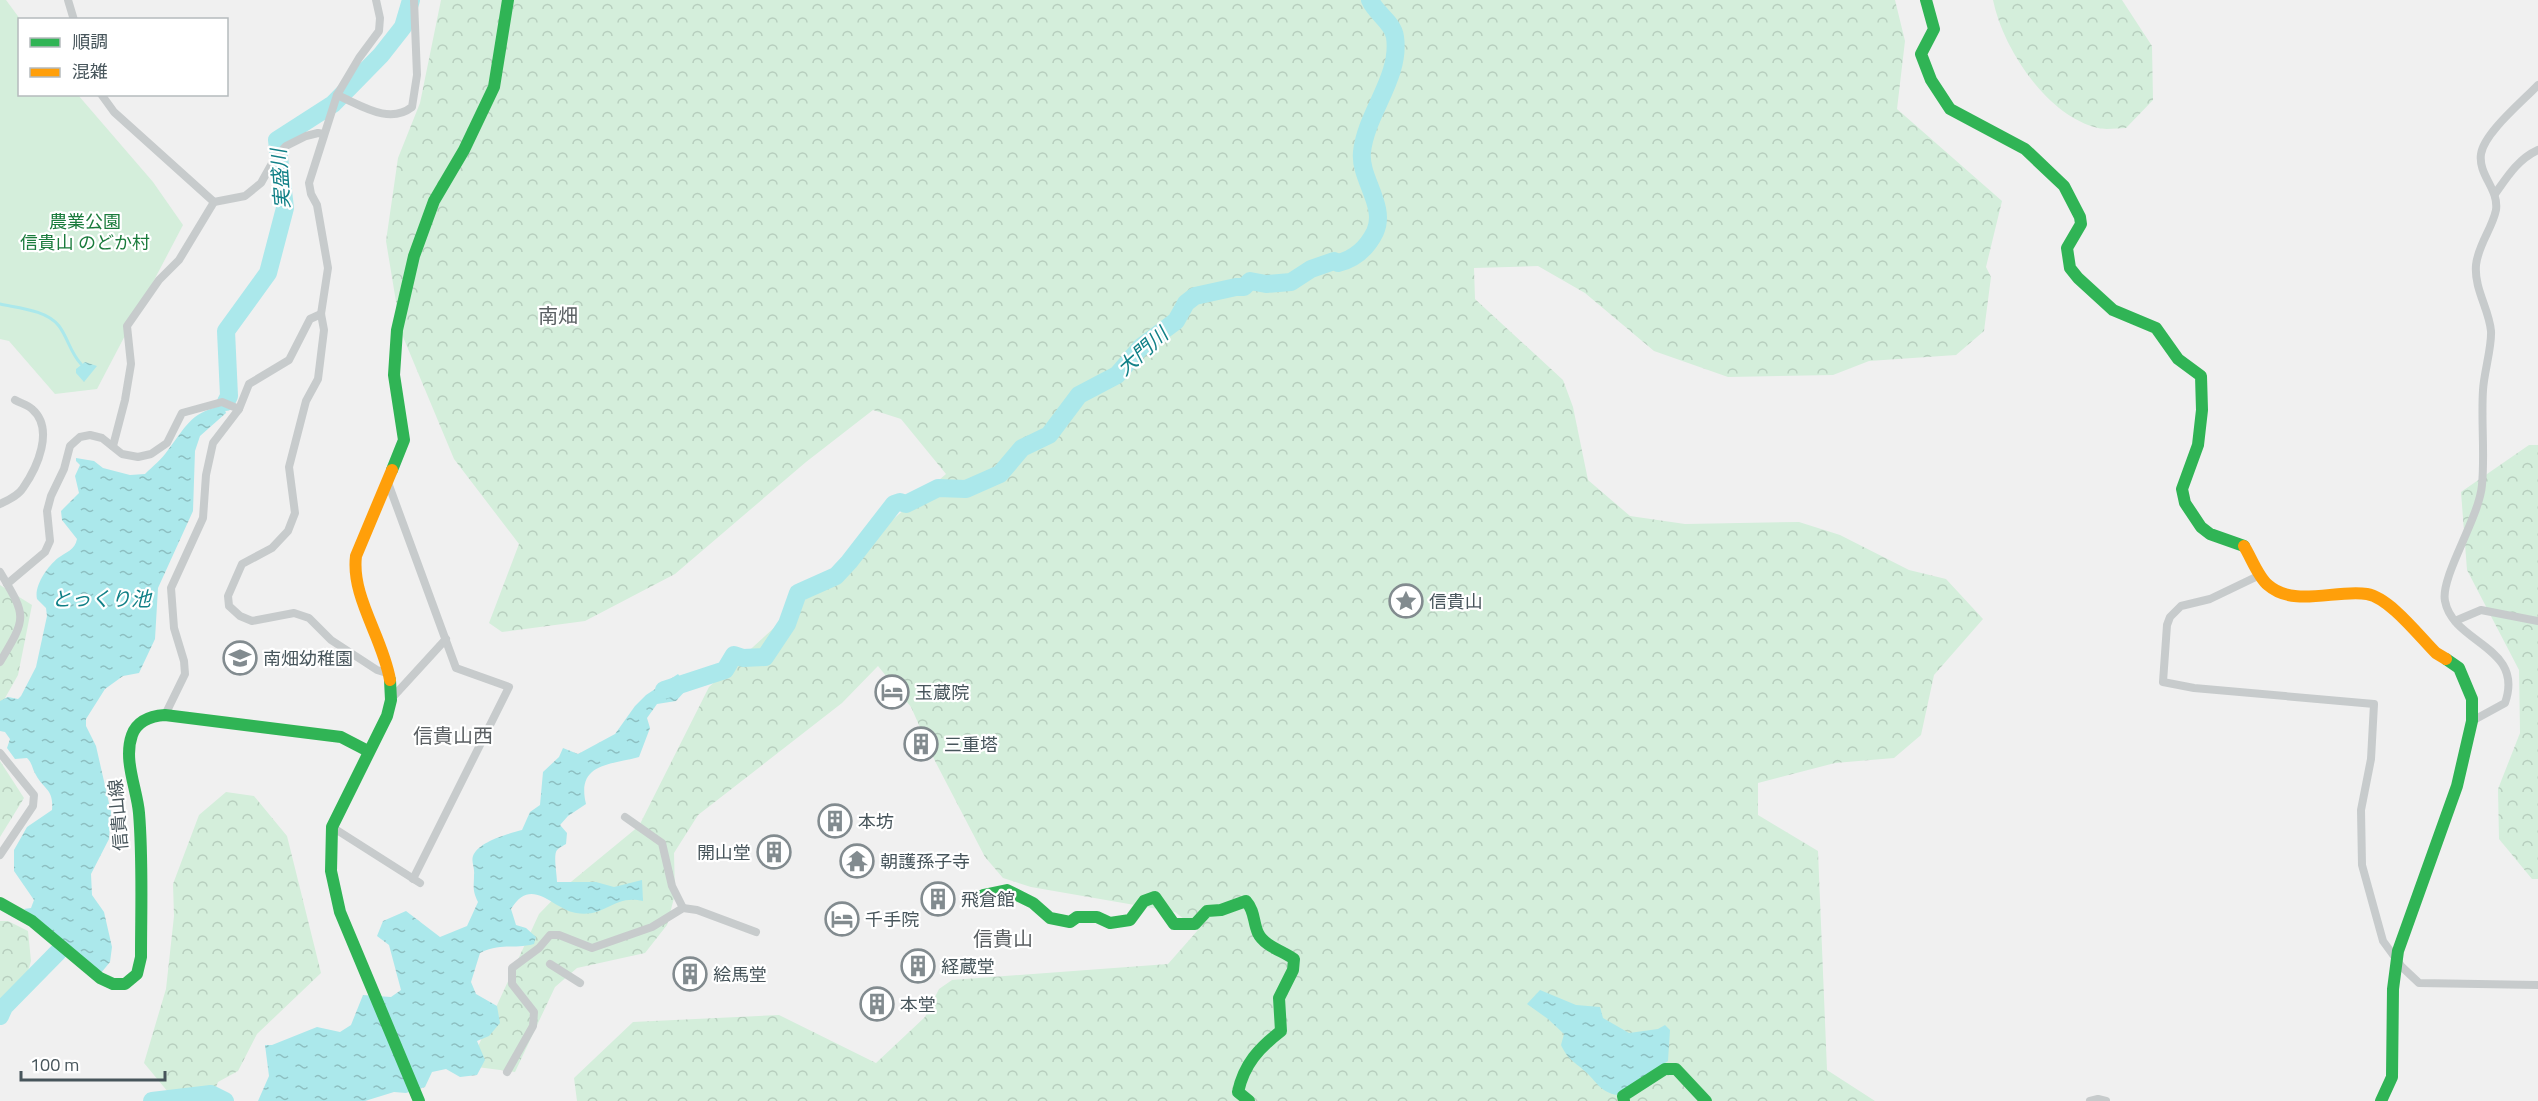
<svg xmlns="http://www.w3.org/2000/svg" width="2538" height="1101" font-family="'Titillium Web','Noto Sans JP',sans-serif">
  <defs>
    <pattern id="forest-crowns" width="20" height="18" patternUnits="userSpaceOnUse" patternTransform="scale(1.5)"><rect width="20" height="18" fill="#d4eedb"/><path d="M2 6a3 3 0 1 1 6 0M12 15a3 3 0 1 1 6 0" fill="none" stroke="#b7cebe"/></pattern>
    <pattern id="water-ripples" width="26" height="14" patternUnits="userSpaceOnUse" patternTransform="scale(1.5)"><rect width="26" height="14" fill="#abe8eb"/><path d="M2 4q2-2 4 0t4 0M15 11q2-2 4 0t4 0" fill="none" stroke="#8dbfc1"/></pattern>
  </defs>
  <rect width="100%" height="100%" fill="#f0f0f0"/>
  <path fill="#d4eedb" d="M0,0H6L20,19V94L78,95L153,182L183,225L97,389L55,394L9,341L0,339Z"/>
  <g fill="url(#forest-crowns)">
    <path d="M441,0H1895L1905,41L1897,109L2002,201L1986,267L1991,277L1984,331L1956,355L1869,361L1833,375L1728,377L1654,351L1585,293L1538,266L1474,268L1475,299L1563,380L1573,407L1588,480L1630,516L1685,524L1799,522L1840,535L1909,570L1946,579L1983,619L1934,675L1921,735L1894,758L1835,763L1758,783V815L1818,851L1827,1070L1875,1101H577L574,1078L633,1022L779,1015L876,1063L925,1017L939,989L952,980L1168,964L1198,930L1175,912L1031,887L1003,878L985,857L935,761L911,707L878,666L842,703L698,815L674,853L675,894L667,925L645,953L577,968L555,987L515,1072L469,1066L539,914L566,886L639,826L709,687L898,515L946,474L901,419L873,410L806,462L675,574L585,621L502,632L489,623L519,544L454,459L401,332L386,241L398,158L420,103Z"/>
    <path d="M1993,0H2122L2152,46L2153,100L2126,128C2117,128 2106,130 2098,128C2047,116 2003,49 1993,0Z"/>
    <path d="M2529,445H2538V879H2532L2499,839L2498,789L2520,733L2519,670L2467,570L2461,492Z"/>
    <path d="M0,585L32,605L18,675L0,707Z"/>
    <path d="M0,761L24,798L0,837Z"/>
    <path d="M226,792L254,796L287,836L321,973L257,1034L238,1071L218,1082L211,1101H168V1092L144,1063L166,989L174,916L173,884L199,815Z"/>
    <path d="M0,921H8L28,931L31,961L27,975L16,986L0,1018Z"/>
  </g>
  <g fill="url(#water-ripples)">
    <path d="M85,362L97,366L84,382L76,373V369Z"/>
    <path d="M220,406L224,407L226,413L200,436L195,451L193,511L158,588L155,639L139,673L123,676L105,689L86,719V726L96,746L111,812L109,839L91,874L92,895L104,912L112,947L110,962L101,973L24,909L31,908L34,900L14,871V850L27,827L52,810C54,789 44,790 36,775C32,769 33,764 27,758L15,759L7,748L10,739L5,732L0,731V701L8,697L18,699L21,696L36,667L47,616L46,608L37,599C34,586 47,567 58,558C66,552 75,550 77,539L62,520L61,511L79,493L75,476L80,465L76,461V458L94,461L103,468L130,475L145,474C153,466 162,459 168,450C186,427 189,414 220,406Z"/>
    <path d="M678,674L686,684V690L676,701L657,704L647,718L650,728L639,757C610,765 576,763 586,804L568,816L560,825L567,833L566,844C563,846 560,847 557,850C553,855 557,874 557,882H596L614,887L642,880L643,901C613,894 606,918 576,913C552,909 532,875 511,909L516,925L526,928L536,937L534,944C511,950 503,942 480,953L471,982L476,994L497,1006L500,1023L489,1036L477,1041L485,1060L477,1075L460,1077L446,1069L432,1072L425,1087L406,1093L394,1092L365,1101H258L269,1076L265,1045H272L317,1027L340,1032L351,1025L363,995L391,997L401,990L389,945L377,936L383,921L406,911L440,937L467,926L478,902C472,889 474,888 474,875C475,868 471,862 473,856C479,841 508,834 522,830L530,812L540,805L543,772L559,757L563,748L578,754L615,734L635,706L646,695Z"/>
    <path d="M1540,990L1576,1005L1600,1007L1603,1018L1629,1033L1658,1029L1665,1025L1670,1030L1668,1061L1617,1095C1601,1092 1598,1084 1587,1073C1575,1062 1568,1060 1561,1045L1564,1034L1548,1019L1527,1004Z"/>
  </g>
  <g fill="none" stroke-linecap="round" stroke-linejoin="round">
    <path stroke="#abe8eb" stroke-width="3" d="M0,304C18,308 47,310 59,326C68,338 70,352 81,364"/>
    <g stroke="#abe8eb" stroke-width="18">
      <path d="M226,402L229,396L226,331L268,273L285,208L277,140L333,104L381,55L403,27L411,0"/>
      <path d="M664,690L725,670L734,655L743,658L765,657L787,624L798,593L836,576L849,562L894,504L900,502L906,504L938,488L966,489L1000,474L1022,448L1049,435L1079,395L1117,375L1141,347L1176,321L1186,303L1195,296L1236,287H1244L1250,281L1266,284L1291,282L1311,269L1334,261L1338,263C1355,259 1367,248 1375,232C1387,206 1359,178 1362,152C1366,113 1401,77 1395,37C1393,22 1376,14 1370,0"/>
      <path d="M0,1016L4,1007L59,951"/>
      <path d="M152,1101L211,1094L225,1101"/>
    </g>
    <g stroke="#c7cbcc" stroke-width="8">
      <path d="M68,0L74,20"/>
      <path d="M376,0L380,18L379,31L359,58L337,95L309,183L311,194L317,205L328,268L321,314L324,330L318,379L306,401L289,467L295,513L288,531L272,548L242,564L228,596L229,606L240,616L252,621L294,613L309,618L331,640L377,670L390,674"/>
      <path d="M101,94L114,112L214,202"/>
      <path d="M337,95C361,105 389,125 412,107L417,75L414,0"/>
      <path d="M2495,194C2507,177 2518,159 2538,150"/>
      <path d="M113,446L125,400L131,364L127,326L159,280L179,260L214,202L245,196L261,183L275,158L286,146L306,136L318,133L323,134"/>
      <path d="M387,480L456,668L509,687L413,879"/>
      <path d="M0,504C8,500 18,496 23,488C37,468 55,429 32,409C28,405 20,403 15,400"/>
      <path d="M0,572C27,617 27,617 0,662"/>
      <path d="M2260,575L2210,599L2181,606L2170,617L2167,625L2163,682L2194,688L2374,704L2371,759L2361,810L2362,865L2383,941L2402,967L2419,983L2538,985"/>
      <path d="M7,584L45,552L50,541L47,511L51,496L64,469L70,446L80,437L90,435L102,438L122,454L138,457L151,454L167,443L182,413L222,402L239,409"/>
      <path d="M2455,621L2481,610L2538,621"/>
      <path d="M392,698L446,639"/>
      <path d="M165,715L185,674L184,661L174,628L171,588L203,518L206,475L213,443L239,409L249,384L289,360L310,319L321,314"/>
      <path d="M2472,721L2505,703C2525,646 2453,644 2445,601C2440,577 2479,519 2482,485C2485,454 2481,422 2483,390C2484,372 2492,347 2491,331C2489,309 2474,289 2476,265C2478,245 2492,229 2496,210C2499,189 2478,175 2481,154C2484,133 2523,101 2538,85"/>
      <path d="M0,753L34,795L33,806L0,855"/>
      <path d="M625,817L662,843L672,886L683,908"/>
      <path d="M332,827L420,883"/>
      <path d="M550,964L580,983"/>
      <path d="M507,1072L533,1026L534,1012L512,984V968L539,948L550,935H559L592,948L652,927L683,908L697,910L756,932"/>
      <path d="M2090,1101L2098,1099L2106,1101"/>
    </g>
    <g stroke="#30b455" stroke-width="12">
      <path d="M1926,0L1934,29L1921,54L1931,80L1950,109L2025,149L2064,186L2080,217L2081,224L2067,248L2070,268L2078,278L2113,310L2156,328L2178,359L2201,376L2202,410L2198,445L2182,489L2185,503L2201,527L2210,534L2244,546"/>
      <path d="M392,470L404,440L394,375L397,330L414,256L434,201L464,150L494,87L508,0"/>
      <path d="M390,680L391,700L387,716L332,827L331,871L340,912L419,1101"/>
      <path d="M983,895L1007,890L1033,903L1050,918L1070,922L1077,917H1097L1110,923L1130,920L1144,901L1155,897L1174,924H1195L1207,911L1221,910L1246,901C1255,911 1253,922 1258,933C1264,946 1283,951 1294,959L1293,970L1279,998L1281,1031C1259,1048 1244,1064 1238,1092L1249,1101"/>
      <path d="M0,903L32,921L100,978L113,984H125L137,974L141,957C141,909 143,861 139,813C137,789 123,760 132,735C137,721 151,716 165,715L341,737L368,751"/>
      <path d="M1624,1101L1623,1096L1665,1069H1676L1706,1101"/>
      <path d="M2381,1101L2392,1077L2393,989L2398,951L2457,786L2472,721V699L2459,668L2446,659"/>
    </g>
    <g stroke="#ff9f0a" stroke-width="12">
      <path d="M2244,546C2251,557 2258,577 2268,585C2294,608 2336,589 2367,594C2390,598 2419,636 2436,653L2446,659"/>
      <path d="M390,680C383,638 351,597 356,556L392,470"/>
    </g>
  </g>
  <defs>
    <symbol id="sight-ring" viewBox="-11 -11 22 22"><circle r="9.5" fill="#fff" stroke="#828b8f" stroke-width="1.5"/><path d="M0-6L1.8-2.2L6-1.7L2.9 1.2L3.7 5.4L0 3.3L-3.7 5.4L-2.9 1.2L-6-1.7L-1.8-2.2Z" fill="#828b8f"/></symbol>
    <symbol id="school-ring" viewBox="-11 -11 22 22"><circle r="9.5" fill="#fff" stroke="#828b8f" stroke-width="1.5"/><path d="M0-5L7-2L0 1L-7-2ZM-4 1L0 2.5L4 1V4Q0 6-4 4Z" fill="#828b8f"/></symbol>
    <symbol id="hotel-ring" viewBox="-11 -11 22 22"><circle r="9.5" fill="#fff" stroke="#828b8f" stroke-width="1.5"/><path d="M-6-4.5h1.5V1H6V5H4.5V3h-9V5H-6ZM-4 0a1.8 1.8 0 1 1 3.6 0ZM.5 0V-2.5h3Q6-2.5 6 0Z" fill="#828b8f"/></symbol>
    <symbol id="building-ring" viewBox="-11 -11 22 22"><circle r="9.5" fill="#fff" stroke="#828b8f" stroke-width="1.5"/><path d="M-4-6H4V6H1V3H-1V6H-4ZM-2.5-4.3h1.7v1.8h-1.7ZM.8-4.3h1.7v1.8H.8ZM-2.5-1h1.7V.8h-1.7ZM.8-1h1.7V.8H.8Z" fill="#828b8f"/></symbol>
    <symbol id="temple-ring" viewBox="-11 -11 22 22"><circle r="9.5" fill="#fff" stroke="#828b8f" stroke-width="1.5"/><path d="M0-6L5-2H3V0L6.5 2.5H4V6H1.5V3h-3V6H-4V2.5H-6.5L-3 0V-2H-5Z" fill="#828b8f"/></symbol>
  </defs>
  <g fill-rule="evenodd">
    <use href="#sight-ring" x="1387" y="582" width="38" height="38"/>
    <use href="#school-ring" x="221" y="639" width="38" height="38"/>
    <use href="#hotel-ring" x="873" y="673" width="38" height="38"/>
    <use href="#building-ring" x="902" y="725" width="38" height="38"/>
    <use href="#building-ring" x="816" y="802" width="38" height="38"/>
    <use href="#building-ring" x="755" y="833" width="38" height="38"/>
    <use href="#temple-ring" x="838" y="842" width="38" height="38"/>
    <use href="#building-ring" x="919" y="880" width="38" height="38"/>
    <use href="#hotel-ring" x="823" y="900" width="38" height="38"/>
    <use href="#building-ring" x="899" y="947" width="38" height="38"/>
    <use href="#building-ring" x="671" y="955" width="38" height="38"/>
    <use href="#building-ring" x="858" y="985" width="38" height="38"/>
  </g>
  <g text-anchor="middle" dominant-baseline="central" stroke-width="4.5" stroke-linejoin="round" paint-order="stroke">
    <g font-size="18" fill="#1a7b3c" stroke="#fff">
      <text x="85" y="221">農業公園<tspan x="85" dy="21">信貴山 のどか村</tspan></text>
    </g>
    <g font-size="18" fill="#47555b" stroke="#fff" text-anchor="start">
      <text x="1429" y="601">信貴山</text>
      <text x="263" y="658">南畑幼稚園</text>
      <text x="915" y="692">玉蔵院</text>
      <text x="944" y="744">三重塔</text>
      <text x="858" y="821">本坊</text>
      <text x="751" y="852" text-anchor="end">開山堂</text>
      <text x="880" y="861">朝護孫子寺</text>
      <text x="961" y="899">飛倉館</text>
      <text x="865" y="919">千手院</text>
      <text x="941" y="966">経蔵堂</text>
      <text x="713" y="974">絵馬堂</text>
      <text x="900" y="1004">本堂</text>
    </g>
    <g font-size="18" fill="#47555b" stroke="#fff">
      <text transform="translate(118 815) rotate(-95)">信貴山線</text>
    </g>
    <g font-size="20" font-style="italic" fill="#118087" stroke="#fff">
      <text transform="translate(280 179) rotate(-94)">実盛川</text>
      <text transform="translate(1142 351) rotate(-42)">大門川</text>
      <text x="101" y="598">とっくり池</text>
    </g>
    <g font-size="20" fill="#5b6063" stroke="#fff">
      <text x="558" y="315">南畑</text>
      <text x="453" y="735">信貴山西</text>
      <text x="1003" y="938">信貴山</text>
    </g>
  </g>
  <rect x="18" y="18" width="210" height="78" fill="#ffffff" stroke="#b5bbbd" stroke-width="1.5"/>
  <rect x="30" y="38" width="30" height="9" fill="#30b455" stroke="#b5bbbd" stroke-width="1.5"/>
  <text x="72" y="48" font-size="18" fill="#47555b">順調</text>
  <rect x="30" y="68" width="30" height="9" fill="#ff9f0a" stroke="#b5bbbd" stroke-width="1.5"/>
  <text x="72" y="78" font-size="18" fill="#47555b">混雑</text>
  <path d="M21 1071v9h144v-9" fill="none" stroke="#47555b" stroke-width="3"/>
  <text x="30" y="1071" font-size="18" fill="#47555b" stroke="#ffffff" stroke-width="4.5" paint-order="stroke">100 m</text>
</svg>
